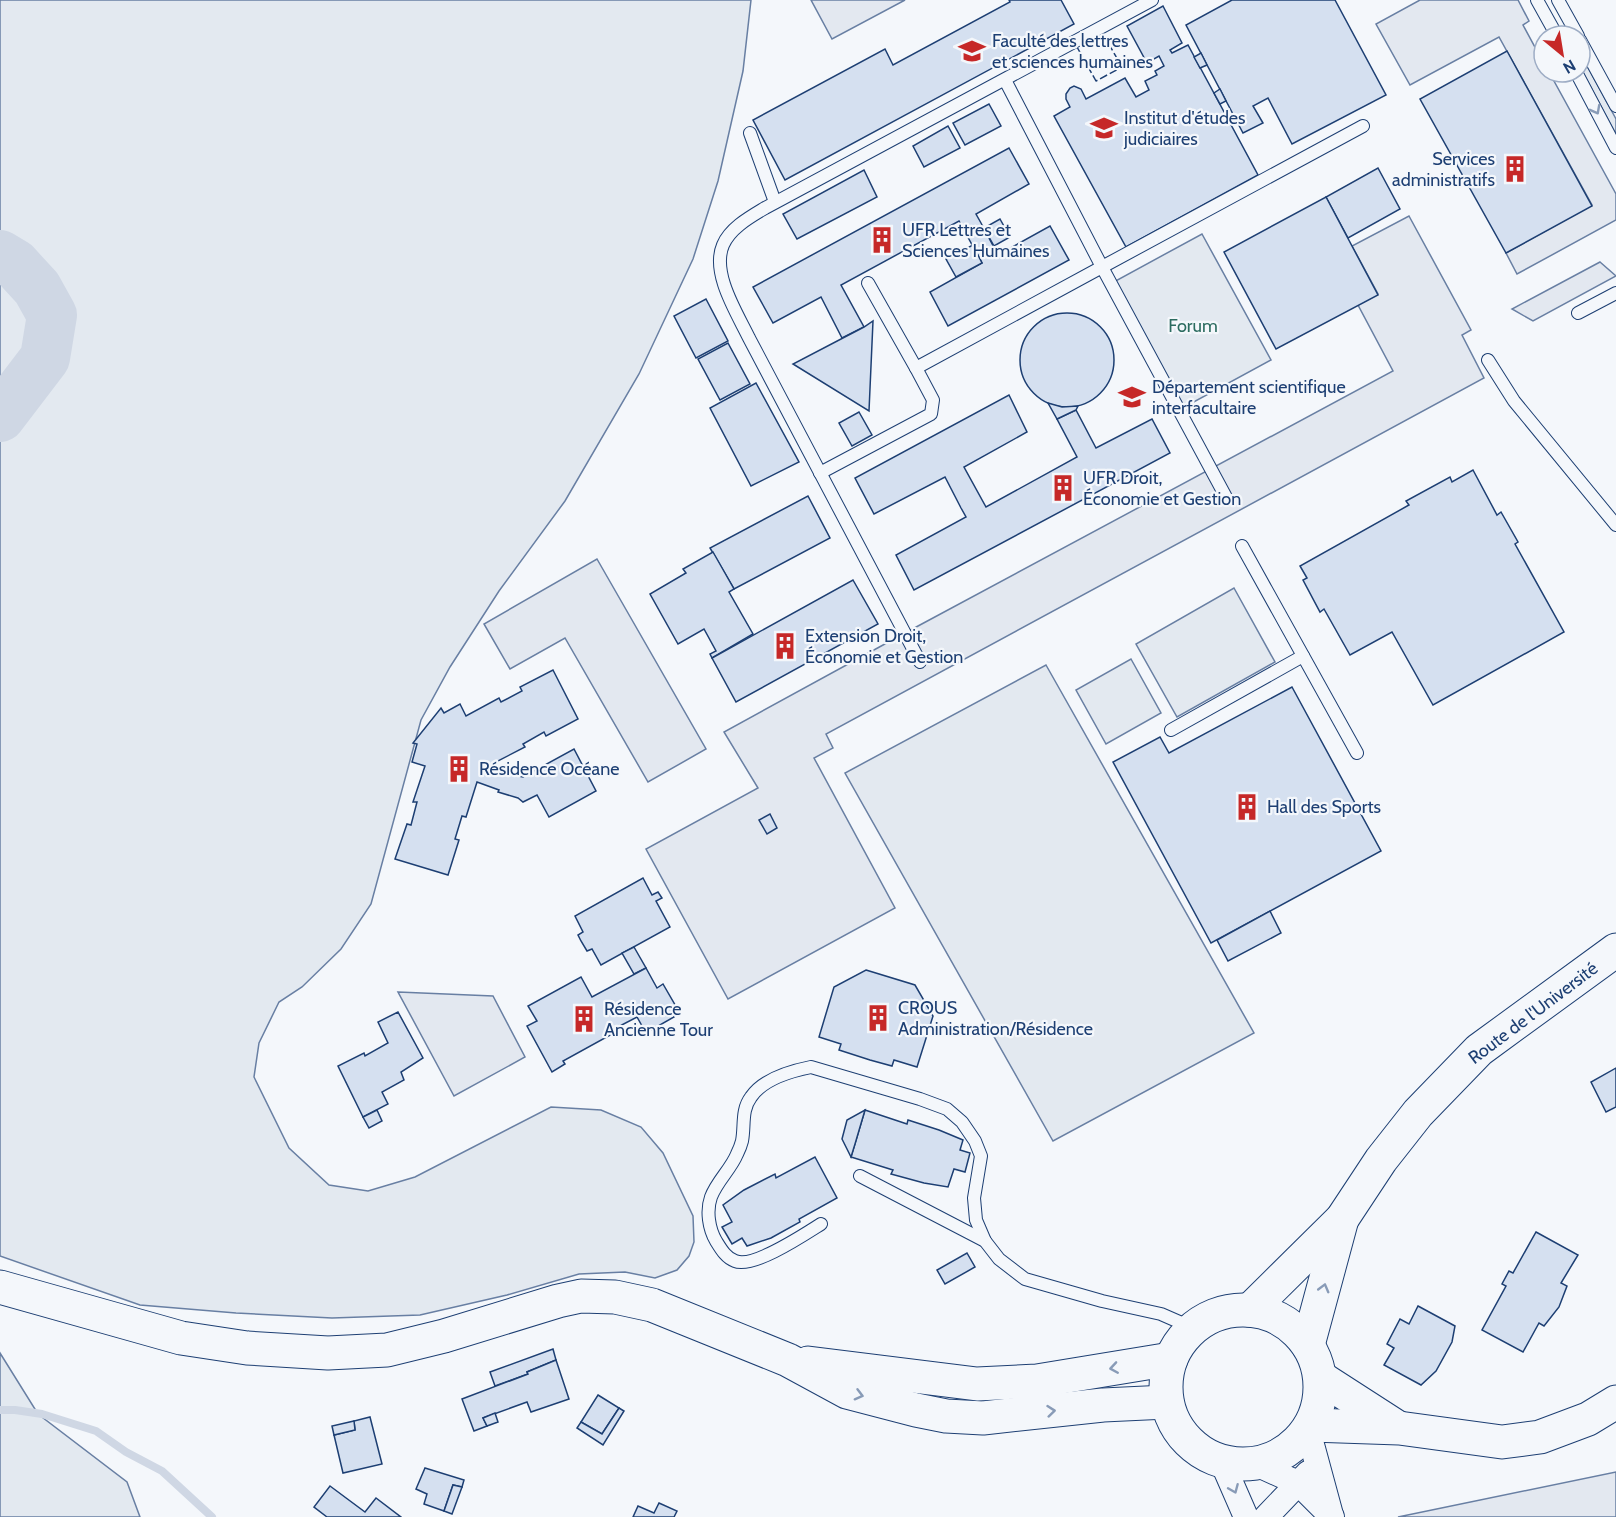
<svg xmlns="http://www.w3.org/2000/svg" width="1616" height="1517" font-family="Cabin,sans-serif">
  <rect width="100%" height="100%" fill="#f4f7fb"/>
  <g fill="#e3e9f0" stroke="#687fa3" stroke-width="1.5">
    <path d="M0,0H751L743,71L718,181L693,259L639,374L565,501L499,591L450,667L421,720L371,904L341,949L302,987L279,1002L259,1043L254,1077L289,1148L329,1185L368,1191L415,1177L551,1107L601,1110L641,1127L663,1153L693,1216L694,1242L689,1256L677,1270L655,1278L625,1272L579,1274L507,1295L420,1315L332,1318L236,1313L140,1305L0,1256Z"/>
    <path d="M1580,53L1616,119V134L1580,67Z"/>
    <path d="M1202,234L1271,360L1179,410L1110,284Z"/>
    <path d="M1234,588L1275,662L1177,717L1136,644Z"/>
    <path d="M1131,659L1161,713L1106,744L1076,690Z"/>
    <path d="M1046,665L1254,1033L1053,1141L845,773Z"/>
    <path d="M0,1353L38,1414L127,1482L140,1517H0Z"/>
  </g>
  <g fill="#e3e8f0" stroke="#687fa3" stroke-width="1.5">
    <path d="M811,0H905L832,39Z"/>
    <path d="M1420,0H1518L1529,21L1523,25L1544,64V72H1549L1616,194V220L1517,274L1506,253L1592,205L1499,37L1410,85L1376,24Z"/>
    <path d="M1409,216L1471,330L1462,335L1484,378L826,734L833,748L814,758L895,908L728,999L646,849L758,788L724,732L905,633L1393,371L1358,305L1378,294L1352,246Z"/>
    <path d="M1600,262L1616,276L1533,321L1512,309Z"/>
    <path d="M597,559L706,749L648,782L565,638L510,669L484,624Z"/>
    <path d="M398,992L493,996L525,1057L454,1096Z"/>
    <path d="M1616,1472V1517H1398Z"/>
  </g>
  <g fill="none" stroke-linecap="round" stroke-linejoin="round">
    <path stroke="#cfd7e4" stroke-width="8" d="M0,1410H15L42,1414L96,1431L126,1452L162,1471L212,1517"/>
    <path stroke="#cfd7e4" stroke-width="50" d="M0,255L15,264L37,288L52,315L45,358L0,417"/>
  </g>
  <g fill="#d5e0f0" stroke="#1d3f73" stroke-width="1.5">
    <path d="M1009,0H1061L1074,24L785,180L753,120L885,49L893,65L1010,2Z"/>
    <path d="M1232,0H1335L1386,95L1292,144L1268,98L1253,106L1263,123L1243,133L1186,25Z"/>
    <path d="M1163,6L1182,43L1170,50L1172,53L1188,45L1258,175L1126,247L1054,116L1070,107L1066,99V94L1070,88L1074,86L1081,89L1086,99L1125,78L1136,97L1149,90L1145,81L1157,75L1155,71L1164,66L1159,56L1147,63L1127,26Z"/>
    <path d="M1507,51L1592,206L1506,253L1420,99Z"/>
    <path d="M1201,53L1207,65L1200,68L1194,57Z"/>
    <path d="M1220,89L1226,101L1220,104L1214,93Z"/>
    <path d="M989,104L1001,126L965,145L953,123Z"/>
    <path d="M948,126L960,148L924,167L913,146Z"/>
    <path d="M1009,148L1029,184L976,214L981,223L998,255L1050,226L1069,260L948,326L930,292L982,263L959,221L841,285L864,327L842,338L821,297L773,323L753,287Z"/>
    <path d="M1378,168L1400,209L1348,238L1326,197Z"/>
    <path d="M864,170L877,197L797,239L783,214Z"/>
    <path d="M1326,197L1378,295L1276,349L1224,252Z"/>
    <path d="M1000,219L1010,237L994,246L984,228Z"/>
    <path d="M973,245L982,263L956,277L946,259Z"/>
    <path d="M706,299L728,341L696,358L674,316Z"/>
    <circle cx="1067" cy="360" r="47"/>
    <path d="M873,321L869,411L793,364L864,327Z"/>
    <path d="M728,343L750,384L720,400L698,359Z"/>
    <path d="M756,383L799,462L751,486L710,408Z"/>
    <path d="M1009,395L1027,432L964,467L986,507L1077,457L1057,419L1076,410L1096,448L1152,419L1170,453L914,590L896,555L966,517L961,508L945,477L874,514L855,478Z"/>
    <path d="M1048,403L1062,407L1078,406L1076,410L1057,419Z"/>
    <path d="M859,412L872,435L852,446L839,423Z"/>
    <path d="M1473,470L1497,515L1501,512L1518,542L1515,544L1564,632L1433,705L1392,632L1350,655L1324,609L1320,612L1303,580L1307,578L1300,566L1409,505L1406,501L1450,477L1452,482Z"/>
    <path d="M808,496L830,538L734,589L710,548Z"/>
    <path d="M713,552L734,589L729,592L753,634L712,658L710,654L716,651L704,629L678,644L650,594L686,573L683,569Z"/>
    <path d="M853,580L878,624L736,702L712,658Z"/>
    <path d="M553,670L578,719L546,736L544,732L523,744L525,747L492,764L497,774L503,776L504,773L523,777L574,749L596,791L549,817L537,795L523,802L518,798L498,792L499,790L477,782L466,817L462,816L455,839L459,840L448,875L395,859L407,824L411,825L417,802H413L425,766L412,762L417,744L413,743L441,708L444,713L460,704L466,716L499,698L501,702L522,691L520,687Z"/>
    <path d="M1292,687L1381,851L1211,943L1113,762L1160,737L1169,753Z"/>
    <path d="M770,814L777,828L767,834L759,820Z"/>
    <path d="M643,878L652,895L658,892L662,898L656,901L670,927L601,965L592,949L587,951L581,941L578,935L583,932L575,916Z"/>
    <path d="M1270,911L1281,933L1228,961L1217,940Z"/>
    <path d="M634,947L646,968L634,974L622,953Z"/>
    <path d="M646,968L657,988L663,984L678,1010L672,1013L674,1017L646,1033L637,1017L612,1030L614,1033L563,1061L565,1064L552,1072L527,1026L537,1021L528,1006L581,977L592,997Z"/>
    <path d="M866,970L915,985L933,1016L917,1067L894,1060L892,1066L870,1060L839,1050L841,1044L819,1037L834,987Z"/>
    <path d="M398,1012L423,1058L401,1072L404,1080L382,1092L388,1104L363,1117L338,1066L364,1053L365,1056L388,1043L378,1022Z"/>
    <path d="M1616,1068V1107L1606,1112L1591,1082Z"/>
    <path d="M377,1110L382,1121L369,1128L363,1117Z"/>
    <path d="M865,1110L907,1124L908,1120L939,1130L963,1140L960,1150L970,1153L965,1172L954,1169L948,1187L924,1183L891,1174L893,1170L851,1157Z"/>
    <path d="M865,1110L855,1144L851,1157L842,1139L847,1120Z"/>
    <path d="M815,1157L837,1198L799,1219L800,1222L771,1238L747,1246L742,1238L732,1244L722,1227L732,1222L723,1205L744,1190L775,1174L776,1178Z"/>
    <path d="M1536,1232L1578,1255L1561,1283L1567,1286L1559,1307L1544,1326L1539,1323L1523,1352L1482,1330L1506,1286L1502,1284L1509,1271L1513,1273Z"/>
    <path d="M967,1253L975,1267L945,1284L937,1270Z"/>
    <path d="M1418,1306L1455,1326L1452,1342L1436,1371L1421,1385L1384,1365L1394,1348L1387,1344L1400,1319L1409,1324Z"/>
    <path d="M553,1349L556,1360L527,1372L528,1374L495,1386L490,1372Z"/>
    <path d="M556,1360L569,1399L531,1412L527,1402L483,1418L487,1426L474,1431L462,1399L528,1374L527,1372Z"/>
    <path d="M598,1395L619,1408L602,1434L581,1422Z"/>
    <path d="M619,1408L624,1411L603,1445L577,1428L581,1422L602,1434Z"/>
    <path d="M495,1413L498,1422L487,1426L483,1418Z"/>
    <path d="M370,1417L382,1464L343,1473L334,1435L355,1430L354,1421Z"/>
    <path d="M354,1421L355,1430L334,1435L332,1426Z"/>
    <path d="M425,1468L464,1480L462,1487L453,1485L444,1511L424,1504L427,1494L416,1489Z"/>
    <path d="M453,1485L462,1487L452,1514L444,1511Z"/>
    <path d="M330,1486L365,1512L376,1498L401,1517H327L314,1507Z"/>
    <path d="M659,1503L677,1511L674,1517H633L638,1506L654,1513Z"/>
  </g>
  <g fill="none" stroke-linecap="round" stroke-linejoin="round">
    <defs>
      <g id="lane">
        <path d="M1537,0L1557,36"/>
        <path d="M1558,0L1578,36"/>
        <path d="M1580,40L1616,106"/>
        <path d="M1576,72L1616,148"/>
        <path d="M1005,80L1102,267L1363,126"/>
        <path d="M750,133L775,202"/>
        <path d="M868,283L916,368"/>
        <path d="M1578,313L1616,293"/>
        <path d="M1488,360L1514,401L1616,525"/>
        <path d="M820,473L931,414L933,400L916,368L1102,267L1227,499"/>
        <path d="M1242,546L1357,753"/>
        <path d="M920,662L749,338C737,313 711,273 723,245C730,228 750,217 765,208L1152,0"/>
        <path d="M1171,730L1303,656"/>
        <path d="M860,1176L985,1241L999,1259L1025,1279L1102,1301L1161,1314L1193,1328"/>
        <path d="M821,1224C805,1234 753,1269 735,1261C726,1258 721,1249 716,1241C709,1229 706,1211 711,1197C717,1181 731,1169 737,1154C739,1150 741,1145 742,1141C745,1126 741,1110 751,1097C763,1079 791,1071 811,1067L920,1099L947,1109L962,1122L975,1141L981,1156L974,1198L976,1220L985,1241"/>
      </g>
      <g id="street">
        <path d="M1308,1430L1331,1515"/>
        <path d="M1222,1462L1246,1517"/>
        <path d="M1256,1464L1298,1483L1332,1517"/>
        <path d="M1266,1517L1308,1473"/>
      </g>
      <g id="secondary">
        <path d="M0,1287L181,1338L247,1348L328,1353L387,1350L444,1336L558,1301L581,1296L615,1297L652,1305L788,1360L847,1392L916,1410L946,1416L983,1418L1103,1405L1167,1402"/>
        <circle cx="1243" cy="1387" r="77"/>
        <path d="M1250,1310L1342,1219L1381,1160L1418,1113L1479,1050L1616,950"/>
        <path d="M1308,1345L1342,1219"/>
        <path d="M808,1363L977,1384L1037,1381L1171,1359"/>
        <path d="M1321,1378L1397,1427"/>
        <path d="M1311,1425L1399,1428L1502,1442L1540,1437L1588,1419L1616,1402"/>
      </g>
    </defs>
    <use href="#lane" stroke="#1d3f73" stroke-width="14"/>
    <use href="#street" stroke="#1d3f73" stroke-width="26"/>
    <use href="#secondary" stroke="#1d3f73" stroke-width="35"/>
    <use href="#lane" stroke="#f4f7fb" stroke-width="12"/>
    <use href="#street" stroke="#f4f7fb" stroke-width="24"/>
    <use href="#secondary" stroke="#f4f7fb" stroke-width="33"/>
    <path stroke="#1d3f73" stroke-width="1.5" stroke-dasharray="8 3" stroke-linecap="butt" d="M1103,34L1122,67L1096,81L1077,47Z"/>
  </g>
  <defs><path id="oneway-chevron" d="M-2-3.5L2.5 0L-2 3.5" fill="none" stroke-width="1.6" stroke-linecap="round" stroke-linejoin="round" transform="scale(1.5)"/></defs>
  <g stroke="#889bb7">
    <use href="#oneway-chevron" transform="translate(1596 110) rotate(62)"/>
    <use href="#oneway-chevron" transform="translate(1324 1288) rotate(-75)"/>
    <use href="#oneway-chevron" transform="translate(1114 1368) rotate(171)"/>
    <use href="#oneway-chevron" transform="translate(859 1395) rotate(15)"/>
    <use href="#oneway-chevron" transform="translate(1051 1411) rotate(-6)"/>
    <use href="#oneway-chevron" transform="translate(1234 1489) rotate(67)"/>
  </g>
  <defs>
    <symbol id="university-bare" viewBox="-9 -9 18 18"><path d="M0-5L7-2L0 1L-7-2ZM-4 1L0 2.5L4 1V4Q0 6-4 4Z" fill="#c62828" stroke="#f4f7fb" stroke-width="2.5" paint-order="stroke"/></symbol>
    <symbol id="building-bare" viewBox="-9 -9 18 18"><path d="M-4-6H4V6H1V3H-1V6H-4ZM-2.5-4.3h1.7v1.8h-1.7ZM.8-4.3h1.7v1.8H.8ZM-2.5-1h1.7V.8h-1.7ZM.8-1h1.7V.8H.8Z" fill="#c62828" stroke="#f4f7fb" stroke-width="2.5" paint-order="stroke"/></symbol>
  </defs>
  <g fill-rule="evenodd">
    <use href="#university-bare" x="953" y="32" width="38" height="38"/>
    <use href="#university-bare" x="1085" y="109" width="38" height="38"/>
    <use href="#building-bare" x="1496" y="150" width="38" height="38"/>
    <use href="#building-bare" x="863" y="221" width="38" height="38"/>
    <use href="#university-bare" x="1113" y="378" width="38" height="38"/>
    <use href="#building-bare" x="1044" y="469" width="38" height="38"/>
    <use href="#building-bare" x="766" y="627" width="38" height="38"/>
    <use href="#building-bare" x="440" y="750" width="38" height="38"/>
    <use href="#building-bare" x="1228" y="788" width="38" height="38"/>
    <use href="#building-bare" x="859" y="999" width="38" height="38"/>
    <use href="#building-bare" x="565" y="1000" width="38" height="38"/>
  </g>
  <g text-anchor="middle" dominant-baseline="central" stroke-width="4.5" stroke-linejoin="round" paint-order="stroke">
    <g font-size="18" fill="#1d3f73" stroke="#f4f7fb" text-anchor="start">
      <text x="992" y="41">Faculté des lettres<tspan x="992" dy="21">et sciences humaines</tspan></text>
      <text x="1124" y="118">Institut d'études<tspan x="1124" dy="21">judiciaires</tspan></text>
      <text x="1495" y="159" text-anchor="end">Services<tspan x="1495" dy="21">administratifs</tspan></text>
      <text x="902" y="230">UFR Lettres et<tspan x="902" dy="21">Sciences Humaines</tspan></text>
      <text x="1152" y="387">Département scientifique<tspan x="1152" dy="21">interfacultaire</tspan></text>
      <text x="1083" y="478">UFR Droit,<tspan x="1083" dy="21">Économie et Gestion</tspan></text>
      <text x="805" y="636">Extension Droit,<tspan x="805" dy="21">Économie et Gestion</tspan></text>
      <text x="479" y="769">Résidence Océane</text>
      <text x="1267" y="807">Hall des Sports</text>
      <text x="898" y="1008">CROUS<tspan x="898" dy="21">Administration/Résidence</tspan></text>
      <text x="604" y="1009">Résidence<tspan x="604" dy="21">Ancienne Tour</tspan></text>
    </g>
    <g font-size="18" fill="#2c6c60" stroke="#f4f7fb">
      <text x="1193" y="326">Forum</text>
    </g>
    <g font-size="18" fill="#1d3f73" stroke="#f4f7fb">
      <text transform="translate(1533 1013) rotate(-37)">Route de l'Université</text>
    </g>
  </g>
  <g transform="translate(1562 54) rotate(150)"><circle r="28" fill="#f4f7fb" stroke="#9eadc5" stroke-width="1.5"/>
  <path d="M0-4.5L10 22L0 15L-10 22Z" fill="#c62828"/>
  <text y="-9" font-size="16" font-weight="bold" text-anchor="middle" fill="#1d3f73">N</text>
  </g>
</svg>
